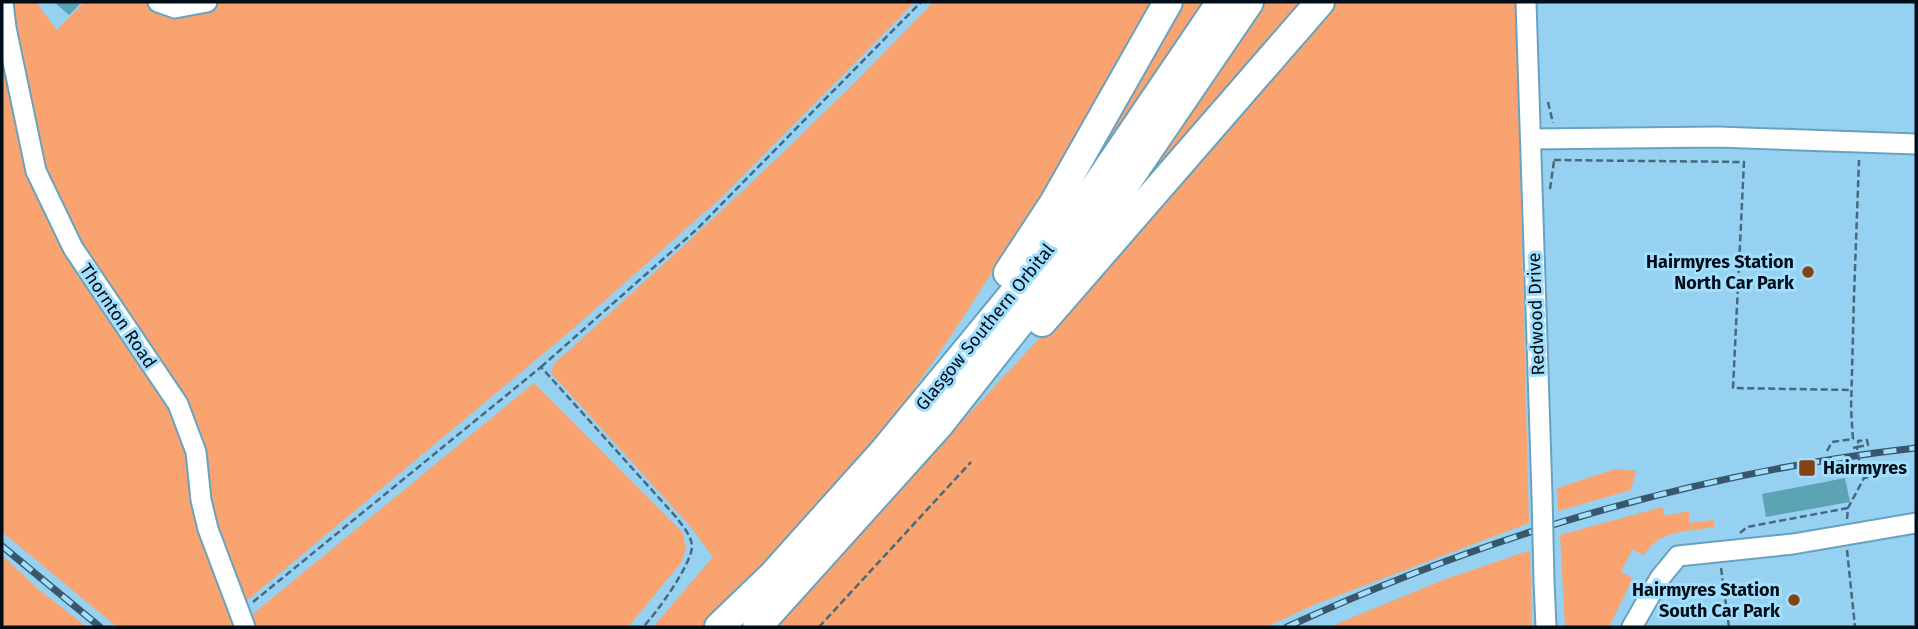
<svg xmlns="http://www.w3.org/2000/svg" width="1918" height="629" font-family="'Fira Sans',sans-serif">
  <rect width="100%" height="100%" fill="#96d1f1"/>
  <g fill="#f9a470">
    <path d="M11,2H36L57,30L84,2H143L196,15L193,2H238L241,4L250,2H915L723,196L567,334L243,604L214,531L202,443L94,268L56,201L40,160Z"/>
    <path d="M933,2H1154C1104,89 1053,176 999,261C957,328 913,395 862,456C813,515 758,571 705,627H653L713,557L690,526L551,373L554,364C684,246 813,129 933,2Z"/>
    <path d="M1174,2H1205L1129,117L1043,233Z"/>
    <path d="M1262,2H1311L1080,262Z"/>
    <path d="M1334,2H1516L1529,523L1316,604L1266,627H772L1154,214Z"/>
    <path d="M2,41L26,159L180,422L239,627H117L2,532Z"/>
    <path d="M534,383L683,533L686,549L681,563L628,627H252L248,618Z"/>
    <path d="M1615,469L1636,471L1631,490L1558,511L1557,488Z"/>
    <path d="M1662,507L1665,516L1689,511V523L1713,520L1715,527C1687,532 1660,529 1644,555L1632,550L1621,572L1633,578L1609,627H1565L1560,535Z"/>
    <path d="M1530,550L1532,627H1329L1443,580Z"/>
    <path d="M2,555L38,589L87,627H2Z"/>
  </g>
  <g fill="#5ca4b3">
    <path d="M54,2H77L80,4L69,15Z"/>
    <path d="M1845,478L1850,502L1766,517L1762,494Z"/>
  </g>
  <g fill="none" stroke-linecap="round" stroke-linejoin="round">
    <defs>
      <g id="minor">
        <path d="M3,2L6,28L36,171L73,248L178,404L196,452L201,500L208,529L245,627"/>
        <path d="M158,2L175,8L207,2"/>
        <path d="M1526,2L1542,495"/>
        <path d="M1531,139L1718,137L1916,144"/>
        <path d="M1544,581L1546,627"/>
        <path d="M1632,627L1660,578L1678,556L1793,544L1916,523"/>
      </g>
      <g id="highway">
        <path d="M1008,273L1054,203L1168,2"/>
        <path d="M1042,322L1320,2"/>
        <path d="M719,627L773,575L885,450L1010,298L1094,189L1221,2"/>
        <path d="M757,627L938,426L1100,221L1249,2"/>
      </g>
    </defs>
    <use href="#minor" stroke="#68a2c0" stroke-width="23"/>
    <use href="#highway" stroke="#68a2c0" stroke-width="32"/>
    <g stroke="#46697e" stroke-width="2.5" stroke-dasharray="7 3.5" stroke-linecap="butt">
      <path d="M1548,102L1553,123"/>
      <path d="M1554,160L1744,162L1733,388L1852,390"/>
      <path d="M1550,189L1554,161"/>
      <path d="M541,367L696,230L921,2"/>
      <path d="M1857,447L1868,445L1867,440L1858,441L1859,446"/>
      <path d="M1827,451L1832,442L1853,439L1851,409L1854,296L1859,160"/>
      <path d="M1861,472L1872,471L1873,476L1864,478"/>
      <path d="M1847,519L1848,508L1864,478L1863,474"/>
      <path d="M1740,533L1747,527L1848,508"/>
      <path d="M1847,550L1855,627"/>
      <path d="M1721,568L1729,627"/>
      <path d="M253,602L541,367L677,518C683,527 692,536 692,547C691,565 656,614 643,627"/>
      <path d="M819,627L971,462"/>
    </g>
    <use href="#minor" stroke="#fff" stroke-width="19"/>
    <use href="#highway" stroke="#fff" stroke-width="28"/>
    <defs>
      <g id="rail">
        <path d="M2,546L100,627"/>
        <path d="M1287,627C1485,536 1699,472 1916,448"/>
      </g>
    </defs>
    <use href="#rail" stroke="#39576a" stroke-width="7"/>
    <use href="#rail" stroke="#a2dffe" stroke-width="4.5" stroke-dasharray="13" stroke-linecap="butt"/>
    <defs>
      <path id="minor-bridge" d="M1542,495L1544,581"/>
    </defs>
    <use href="#minor-bridge" stroke="#68a2c0" stroke-width="23" stroke-linecap="butt"/>
    <path stroke="#46697e" stroke-width="2.5" stroke-dasharray="7 3.5" stroke-linecap="butt" d="M1853,448L1857,447L1861,472L1857,473"/>
    <use href="#minor-bridge" stroke="#fff" stroke-width="19"/>
  </g>
  <g fill="#854312" stroke="#a2dffe" stroke-width="2.5">
    <circle cx="1808" cy="272" r="7"/>
    <rect x="1798" y="459" width="18" height="18" rx="3.5"/>
    <circle cx="1794" cy="600" r="7"/>
  </g>
  <g text-anchor="middle" dominant-baseline="central" stroke-width="6" stroke-linejoin="round" paint-order="stroke">
    <g font-size="18" font-weight="bold" fill="#000e19" stroke="#a2dffe" text-anchor="end">
      <text x="1794" y="262">Hairmyres Station<tspan x="1794" dy="21">North Car Park</tspan></text>
      <text x="1823" y="468" text-anchor="start">Hairmyres</text>
      <text x="1780" y="590">Hairmyres Station<tspan x="1780" dy="21">South Car Park</tspan></text>
    </g>
    <g font-size="18" fill="#000e19" stroke="#a2dffe">
      <text transform="translate(1536 314) rotate(-92)">Redwood Drive</text>
      <text transform="translate(118 316) rotate(56)">Thornton Road</text>
      <text transform="translate(985 327) rotate(-51)">Glasgow Southern Orbital</text>
    </g>
  </g>
  <rect width="1918" height="629" fill="none" stroke="#000e19" stroke-width="7"/>
</svg>
